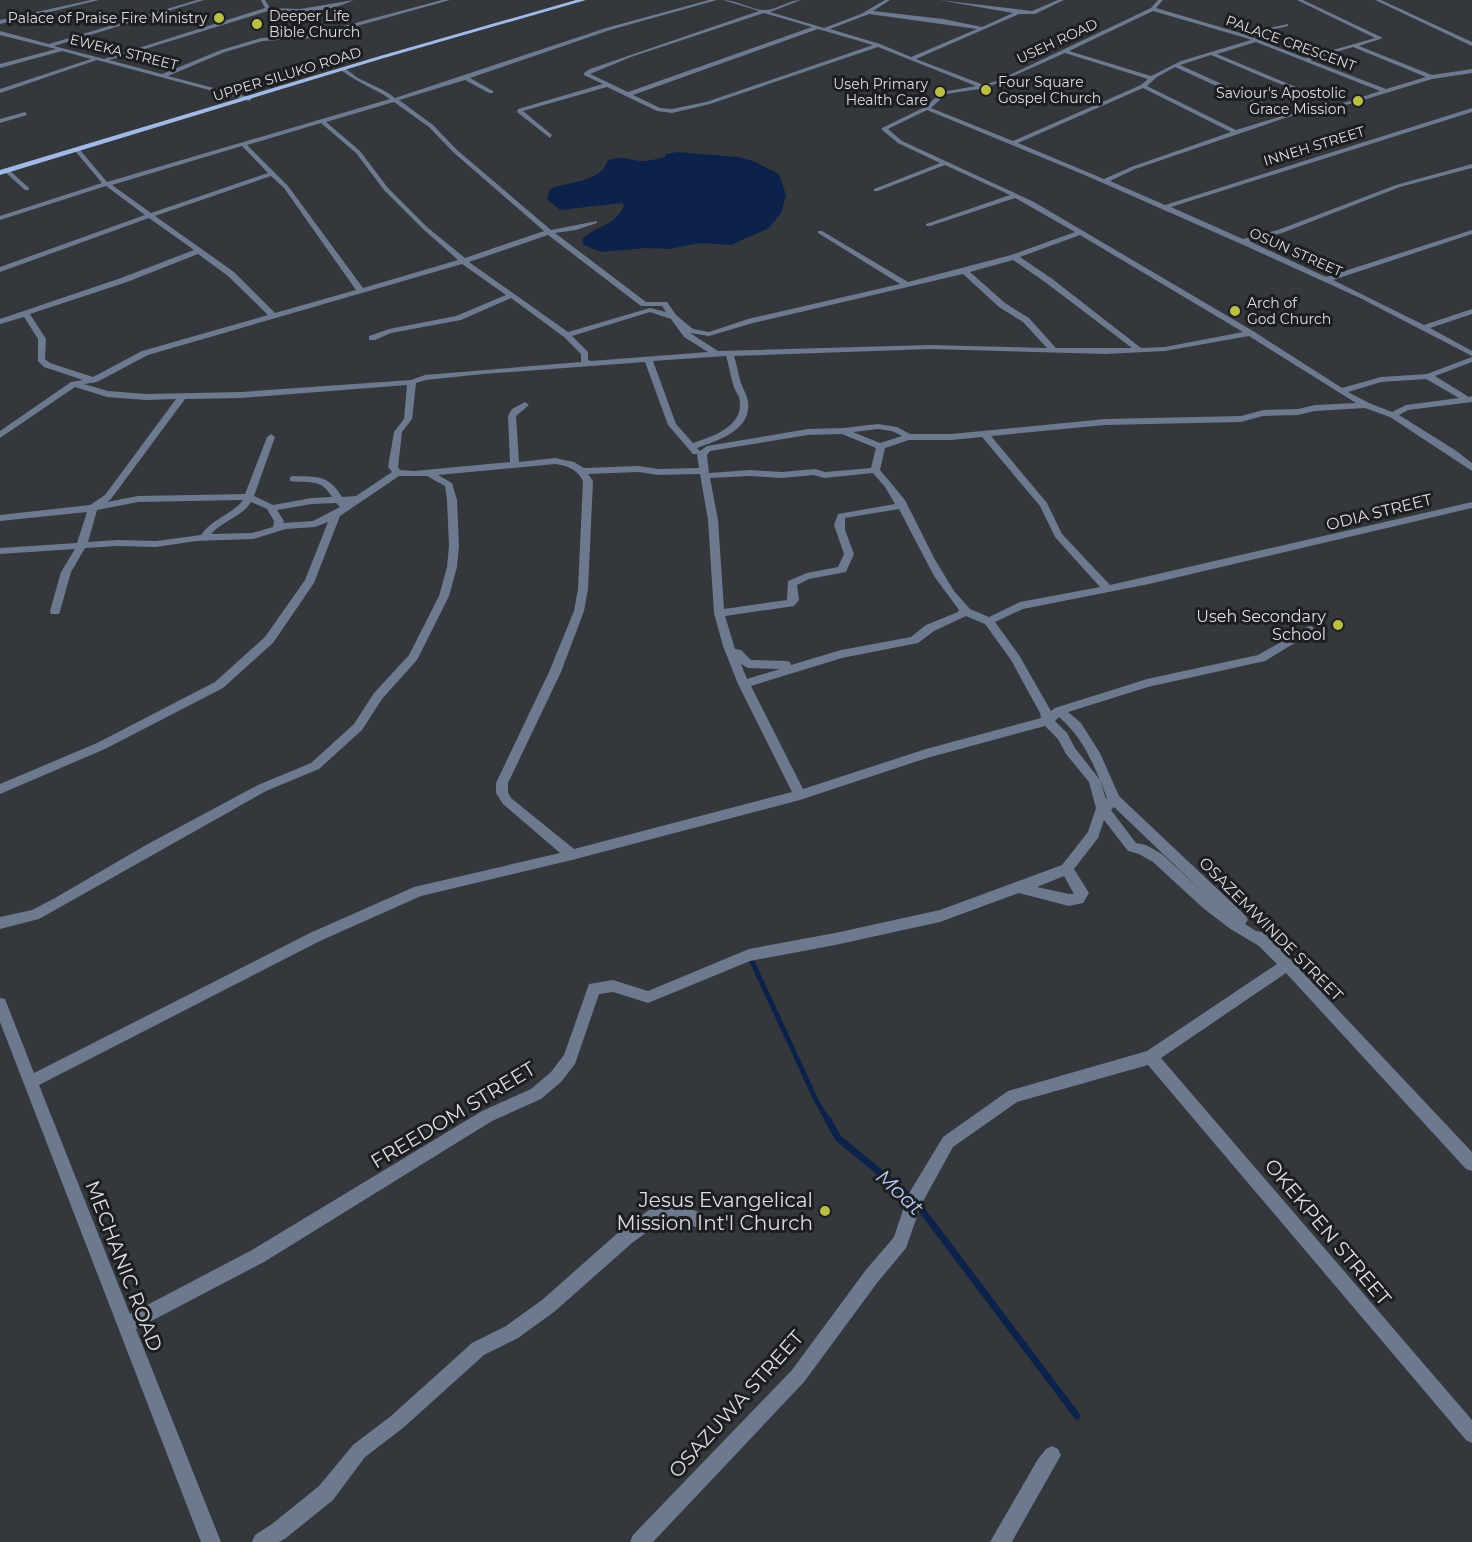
<svg xmlns="http://www.w3.org/2000/svg" width="1472" height="1542" font-family="Montserrat,sans-serif">
  <rect width="100%" height="100%" fill="#34373c"/>
  <path fill="#0d224a" d="M677,152L738,157L753,161L779,174L786,195L781,213L769,228L731,245L700,243L669,249L646,248L601,252L584,245L582,240C596,224 614,228 624,206L622,203L560,210L547,199L550,189C567,182 604,181 607,161C620,155 628,160 641,161C648,161 658,159 665,157L666,154Z"/>
  <g fill="none" stroke-linecap="round" stroke-linejoin="round">
    <path stroke="#0d224a" stroke-width="5" d="M750,957L817,1102L829,1122"/>
    <g stroke="#0d224a" stroke-width="7">
      <path d="M828,1120L838,1138L912,1199"/>
      <path d="M918,1205L1077,1416"/>
    </g>
    <g fill="#6d798e" fill-rule="evenodd">
      <path d="M91,0H99L0,24V20Z"/>
      <path d="M197,0H204L54,46L104,59L265,8L261,0H265L270,8L300,9L354,0C329,12 296,15 268,11L109,60L162,74L221,50L261,38L314,34L442,0H450L314,38L263,41L225,52L168,76L252,98L250,101L97,60L0,93V89L91,59L62,51L0,68V64L56,49L0,35V31L49,44Z"/>
      <path d="M709,0H717L610,30L470,78L493,91V93H489L465,80L399,100L433,125L457,150L551,230L597,221V223L576,230L555,233L646,302H667L676,315L693,329L709,332L748,319L900,284L818,233V231H822L908,282L1011,255L1075,232L1015,198L930,226H926V224L1010,195L945,165L878,191H874V189L940,163L898,143L882,130V128L925,107L942,92L976,86L878,47L710,104L672,113L657,111L607,87L523,111L552,135L550,138L517,112L518,109L603,84L584,75V73L590,69L759,11L723,0C737,0 751,10 765,10C777,10 788,0 801,0L770,12L824,28L861,14L885,0H890L873,11L943,19L982,27L1013,13L939,0L1032,11L1058,0H1064L1035,14H1019L916,59L984,85L999,80L1151,8L1158,0H1163L1156,8L1247,35L1254,31L1288,24V26L1258,33L1252,37L1305,58L1375,38L1297,0H1303L1383,38L1359,46L1432,75L1472,69V73L1432,79L1350,104L1288,117L1135,169L1110,181L1165,205L1472,108V112L1171,207L1243,239L1278,230L1396,185L1472,164V168L1400,187L1282,233L1249,241L1326,277L1472,230V234L1333,280L1424,325L1472,309V314L1430,328L1472,351V356L1360,298L1248,247L1087,176L927,110L888,129L902,141L1034,202L1253,331L1342,388L1381,377L1427,374L1472,357V362L1435,376L1469,397L1472,396V402L1408,410L1399,415L1455,450L1472,463V471L1390,417L1365,408L1315,411L1298,415L1263,416L1241,422L1105,425L991,436L1047,503L1062,534L1110,585L1472,502V508L1149,584L1023,609L995,622L1019,655L1051,711L1055,708L1147,679L1258,655L1307,627L1311,626L1316,630L1265,661L1148,687L1068,712L1081,723L1100,753L1119,796L1246,916L1248,920L1245,924L1256,931L1263,932L1292,961L1472,1152V1171L1466,1169L1286,973L1161,1058L1472,1420V1443L1466,1440L1148,1065L1017,1102L953,1147L921,1205L906,1248L877,1283L804,1382L653,1542H630L633,1535L792,1370L865,1271L894,1237L908,1195L943,1137L1008,1091L1147,1051L1277,964L1259,946L1229,928L1203,908L1153,862L1139,854L1128,851L1104,820L1098,838L1074,869L1089,893L1083,903L1069,906L1019,893L940,922L835,945L750,961L648,1003L613,992L599,994L575,1064L561,1082L541,1099L492,1121L264,1262L136,1329L221,1542H201L0,1022V998L5,999L34,1073L310,933L414,887L560,853L503,804L496,793V783L549,672L574,611L578,589L583,481C577,469 568,466 555,464L438,475L452,483L457,500L459,546L457,567L449,596L417,660L382,699L362,730L319,769L266,791L39,919L0,929V917L32,910L55,898L146,845L258,785L311,763L354,724L374,693L409,655L439,596L447,567L449,546L447,500L445,486L427,476H399L340,516L314,583L273,643L223,688L105,749L0,794V784L97,743L215,682L265,637L305,580L328,522L315,527L286,529L253,539L196,541L156,547L117,546L85,548L71,572L60,611L59,614H51L50,611L61,572L75,549L0,554V548L77,543L87,512L0,521V515L90,505L105,495L176,399L146,400L107,397L75,387L0,438V431L71,382L83,380L44,367L38,361V339L24,317L0,324V319L121,278L194,250L149,218L0,272V267L145,215L106,186L0,220V216L102,183L76,152V150H80L107,182L390,99C374,88 356,82 341,70V68C348,69 352,74 358,78C371,85 384,89 395,98L606,28ZM1153,11L1246,38L1251,40L1181,61L1151,76L1069,51ZM764,13L812,27L628,92L590,74L631,57ZM869,14L977,29L911,57L880,44L830,29ZM818,29L873,45L706,102L672,109L660,108L633,95ZM1256,42L1380,91L1347,102L1288,114L1180,65L1211,55L1299,92H1303V90L1217,54ZM1353,47L1426,77L1386,89L1310,60ZM1065,53L1148,79L1141,85L1013,141L931,108L946,94L986,88ZM1175,67L1282,116L1236,130L1147,86L1157,77ZM1143,88L1231,132L1131,167L1104,179L1018,143ZM394,102L429,127L453,152L544,231L465,258L427,227L388,188L360,151L326,122ZM321,123L356,153L384,190L423,229L458,260L363,288L288,186L247,145ZM242,146L268,173L151,213L112,185ZM271,176L284,188L356,290L275,313L234,272L155,216ZM548,235L641,306H662L666,312L650,308L568,332L469,262ZM1080,235L1243,332L1165,347L1141,348L1051,278L1020,257ZM198,254L228,276L268,315L142,351L93,377L50,363L45,359L46,339L30,314L127,282ZM1013,260L1045,282L1132,348H1056L1029,318L1005,303L970,272ZM462,264L506,295L456,316L389,329L369,336V340H375L391,333L461,320L511,298L564,337L581,354V362L425,375L411,380L241,392L146,394L108,391L84,384L97,382L148,355ZM963,274L999,307L1023,322L1047,348L930,345L718,351L690,333L709,336L753,323ZM650,312L671,319L684,337L708,352L591,361L588,360V352L572,336ZM1249,336L1356,403L1315,405L1298,409L1263,410L1241,416L1105,419L951,434H910L897,427L878,424L843,428L808,429L707,446L700,451L697,448C719,440 752,430 748,401C747,395 743,389 741,383C738,374 737,365 734,356L930,349L1106,354L1165,351ZM726,356C729,365 730,375 733,384C734,389 737,393 739,397C746,426 714,436 693,443L676,424L653,361ZM645,362L668,425L693,454H697L699,468L658,469L639,466L584,468L574,462L555,458L519,462L516,416L529,405L525,402L512,409L508,416L510,462L414,471L400,470L398,467L402,432L412,419L416,383L426,380L483,374ZM1426,379L1459,398L1406,405L1392,412L1369,403L1348,392L1381,382ZM407,385L404,419L394,432L388,467L392,472L356,496L342,497C328,474 317,477 293,476L290,477V481C309,484 320,477 332,497L312,498L273,505L254,496L275,437L271,434L267,437L245,494L138,496L107,502L111,499L185,399L241,398ZM878,429L892,431L902,436L880,443L853,432ZM842,434L876,448L871,468L825,472L815,469L782,472L750,470L709,473L707,455L710,451L808,435ZM982,437L1040,506L1055,537L1100,587L1020,602L989,617L970,609L954,591L934,558L905,500L880,470L885,448L909,440H951ZM639,472L658,475L700,474L708,520L714,613L723,646L738,684L792,792L574,849L511,798L508,792V783L561,672L584,611L588,589L593,481L588,474ZM873,473L885,487L895,504L838,514L834,525L844,554L838,567L807,573L788,581L787,600L724,609L718,520L710,478L750,476L782,478L814,475L824,478ZM243,500C233,514 213,518 201,535L156,541L117,540L88,542L97,510L138,502ZM251,502L267,509L274,521L273,527L252,533L211,534C222,521 242,517 251,502ZM336,503L340,507L313,521L283,523L284,521L277,510L312,504ZM899,509L934,576L959,610L958,612L926,625L911,637L841,650L791,665L790,662L786,661L751,660L741,650L735,649L725,616L794,606L799,600L797,585L809,579L846,572L854,554L845,530V518ZM966,616L985,624L1011,660L1040,713L1041,718L926,749L803,789L751,686L842,658L918,643L934,631ZM741,664L748,668L780,669L747,679ZM1059,717C1079,734 1090,756 1100,780L1075,748L1067,733L1055,721ZM1045,726L1058,739L1066,754L1089,782L1096,808L1088,832L1062,865L940,910L835,933L749,949L648,991L613,980L589,984L564,1055L551,1072L531,1089L482,1111L252,1250L130,1314L39,1085L320,941L421,896L572,860L800,800L927,758ZM1100,780L1107,798L1106,799ZM1114,807L1205,894L1162,854L1146,845L1136,843L1111,810ZM1064,876L1074,894H1069L1037,887Z"/>
      <path d="M1375,0H1381L1472,42V46Z"/>
      <path d="M25,112L27,115L0,123V119Z"/>
      <path d="M5,170H9L29,188V190H25L5,172Z"/>
      <path d="M681,1206L702,1213L704,1219L702,1225L696,1227L681,1222L658,1224L632,1243L554,1312L518,1338L484,1355L403,1428L365,1457L333,1500L286,1538L279,1542H252L255,1535L272,1524L319,1486L353,1445L391,1416L472,1343L506,1326L542,1300L620,1231L649,1210L655,1208Z"/>
      <path d="M1052,1446L1058,1449L1061,1455L1014,1538L1012,1542H990L1038,1459L1046,1449Z"/>
    </g>
    <path fill="#a1bae5" fill-rule="evenodd" d="M576,0H586L384,58L0,175V170L380,56Z"/>
  </g>
  <g fill="#bac045" stroke="#1d1e21" stroke-width="2">
    <circle cx="219" cy="18" r="6"/>
    <circle cx="257" cy="24" r="6"/>
    <circle cx="986" cy="90" r="6"/>
    <circle cx="940" cy="92" r="6"/>
    <circle cx="1358" cy="101" r="6"/>
    <circle cx="1235" cy="311" r="6"/>
    <circle cx="1338" cy="625" r="6"/>
    <circle cx="825" cy="1211" r="6"/>
  </g>
  <g text-anchor="middle" dominant-baseline="central" stroke-width="6" stroke-linejoin="round" paint-order="stroke">
    <g font-size="14" fill="#dddfe2" stroke="#1d1e21" text-anchor="start">
      <text x="269" y="16">Deeper Life<tspan x="269" dy="16">Bible Church</tspan></text>
      <text x="207" y="18" text-anchor="end">Palace of Praise Fire Ministry</text>
      <text x="998" y="82">Four Square<tspan x="998" dy="16">Gospel Church</tspan></text>
      <text x="928" y="84" text-anchor="end">Useh Primary<tspan x="928" dy="16">Health Care</tspan></text>
      <text x="1346" y="93" text-anchor="end">Saviour's Apostolic<tspan x="1346" dy="16">Grace Mission</tspan></text>
      <text x="1247" y="303">Arch of<tspan x="1247" dy="16">God Church</tspan></text>
    </g>
    <g font-size="14" fill="#dddfe2" stroke="#1d1e21">
      <text transform="translate(1057 41) rotate(-25)">USEH ROAD</text>
      <text transform="translate(1291 43) rotate(20)">PALACE CRESCENT</text>
      <text transform="translate(124 52) rotate(14)">EWEKA STREET</text>
      <text transform="translate(287 74) rotate(-17)">UPPER SILUKO ROAD</text>
      <text transform="translate(1314 146) rotate(-17)">INNEH STREET</text>
      <text transform="translate(1296 252) rotate(24)">OSUN STREET</text>
    </g>
    <g font-size="16" fill="#dddfe2" stroke="#1d1e21">
      <text transform="translate(1379 512) rotate(-14)">ODIA STREET</text>
      <text transform="translate(1271 929) rotate(45)">OSAZEMWINDE STREET</text>
    </g>
    <g font-size="16" fill="#dddfe2" stroke="#1d1e21" text-anchor="end">
      <text x="1326" y="616">Useh Secondary<tspan x="1326" dy="18">School</tspan></text>
    </g>
    <g font-size="20" fill="#dddfe2" stroke="#1d1e21">
      <text transform="translate(453 1115) rotate(-31)">FREEDOM STREET</text>
      <text transform="translate(1328 1232) rotate(50)">OKEKPEN STREET</text>
      <text transform="translate(124 1266) rotate(69)">MECHANIC ROAD</text>
      <text transform="translate(736 1404) rotate(-48)">OSAZUWA STREET</text>
    </g>
    <g font-size="20" fill="#dddfe2" stroke="#1d1e21" text-anchor="end">
      <text x="813" y="1200">Jesus Evangelical<tspan x="813" dy="23">Mission Int'l Church</tspan></text>
    </g>
    <g font-size="21" font-style="italic" fill="#b3ccf7" stroke="#1d1e21">
      <text transform="translate(900 1192) rotate(43)">Moat</text>
    </g>
  </g>
</svg>
